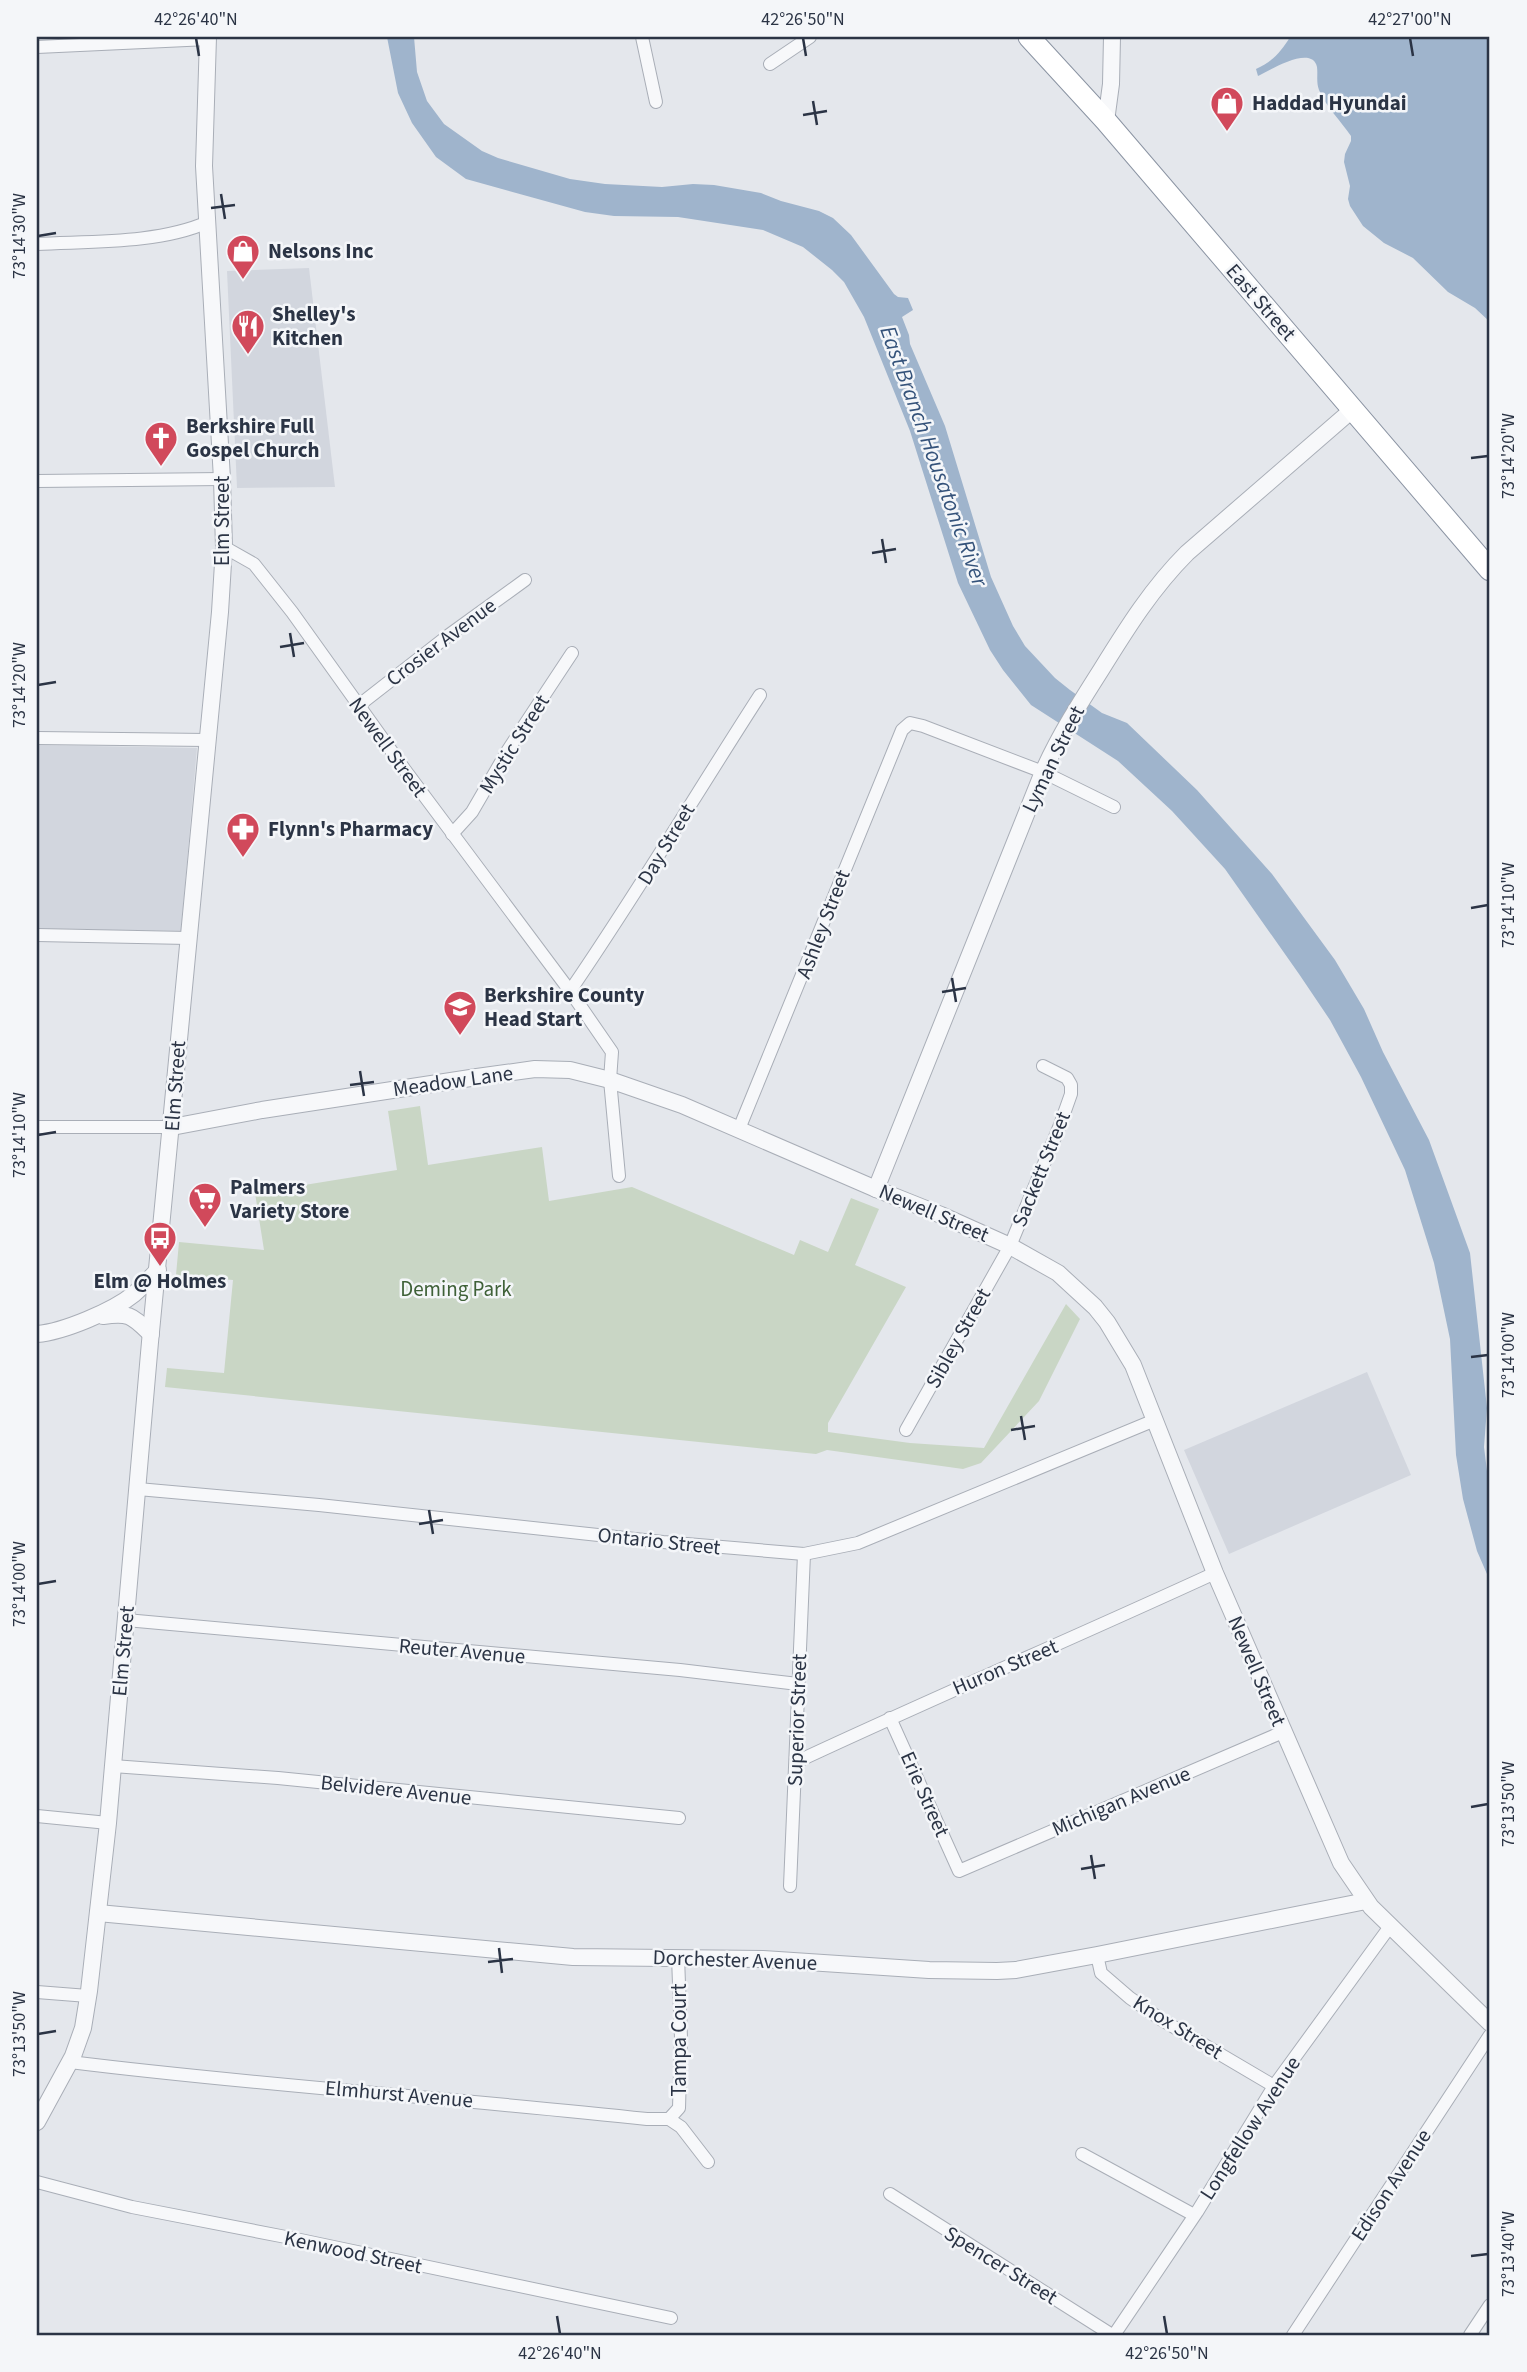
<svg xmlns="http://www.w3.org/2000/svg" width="1527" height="2372" font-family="'Source Sans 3',sans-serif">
  <rect width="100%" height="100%" fill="#e4e7ec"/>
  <g fill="#d2d6de">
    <path d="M309,268L335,487L237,488L227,271Z"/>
    <path d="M37,745L197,748L181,931L37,929Z"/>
    <path d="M1367,1372L1411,1475L1229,1554L1184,1450Z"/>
  </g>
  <path fill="#c9d6c5" d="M420,1106L428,1165L542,1147L549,1201L632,1187L794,1255L800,1240L828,1252L851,1198L879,1209L855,1265L906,1287L828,1423V1432L910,1443L984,1448L1066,1304L1080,1319L1039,1401L981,1463L963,1469L827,1450L816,1454L165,1387L167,1368L224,1373L233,1280L176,1275L179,1242L264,1250L255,1193L397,1170L388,1111Z"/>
  <g fill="#9fb4cc">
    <path d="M387,37H414L417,72L427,101L444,124L482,151L498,158L570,179L605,184L662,187L693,184L714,185L761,193L781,201L819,211L833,218L851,235L894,294L898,297L908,298L913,310L902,317L909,335L910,344L945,426L991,577L1013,626L1025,646L1055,678L1070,690L1102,713L1127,723L1197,790L1272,874L1335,960L1364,1009L1383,1052L1429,1140L1470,1253L1487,1408L1484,1447L1490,1495V1581L1477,1551L1463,1499L1456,1455L1450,1339L1434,1263L1405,1170L1361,1077L1330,1020L1299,974L1225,869L1172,811L1118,761L1031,705L1003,670L990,650L958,583L910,431L864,317L844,282L832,270L803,247L763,230L678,217L614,216L585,212L466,179L436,157L412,123L398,93Z"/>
    <path d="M1290,37H1490V322L1475,308L1448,292L1413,258L1384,243L1363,226L1350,206L1348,199L1350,186L1344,162L1345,154L1351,141V136C1341,121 1326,107 1319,90C1316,82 1318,75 1317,67C1312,44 1269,71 1258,76L1256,69C1272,62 1281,52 1290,37Z"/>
  </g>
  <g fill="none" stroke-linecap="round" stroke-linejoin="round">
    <defs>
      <g id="minor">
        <path d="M642,37L656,102"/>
        <path d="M37,47L208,39"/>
        <path d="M770,64L810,37"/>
        <path d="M37,244C91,241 158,244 208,222"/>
        <path d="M37,481L222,479"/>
        <path d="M224,547L254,564L292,612L405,770L570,991L612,1052L610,1080L619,1176"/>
        <path d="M358,706L449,635L525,580"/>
        <path d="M37,738L207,740"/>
        <path d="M452,834L472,812L508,750L572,653"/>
        <path d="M37,935L188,938"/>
        <path d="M570,991C636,895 696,794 760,695"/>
        <path d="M37,1127H172"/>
        <path d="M739,1129L902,730L910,723L923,726L1043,772L1114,807"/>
        <path d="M906,1430L1010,1246L1060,1125L1071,1094V1085L1067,1078L1043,1066"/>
        <path d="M138,1489L319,1505L663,1542L804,1554L858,1543L1155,1420"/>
        <path d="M126,1620L680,1670L798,1684"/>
        <path d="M890,1718L959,1871L1283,1732"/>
        <path d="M796,1762C935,1697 1076,1637 1215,1573"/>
        <path d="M113,1766L278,1778L679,1818"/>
        <path d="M37,1816L108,1823"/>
        <path d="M790,1886L804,1554"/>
        <path d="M1097,1955L1101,1973L1130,1998L1162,2020L1274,2086"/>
        <path d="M37,1992L88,1996"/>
        <path d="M70,2062C262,2086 455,2098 647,2119H669L681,2127L708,2162"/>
        <path d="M669,2119L679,2108L681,2038L678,1957"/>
        <path d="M1082,2154L1194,2215"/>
        <path d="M37,2182L132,2207L291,2238L671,2318"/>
        <path d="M890,2194L1112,2335"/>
        <path d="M1114,2335L1197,2212L1276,2083L1391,1925"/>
        <path d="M1293,2335L1490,2035"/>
        <path d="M1470,2335L1490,2305"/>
      </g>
      <g id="tertiary">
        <path d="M1106,121L1111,84L1112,37"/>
        <path d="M172,1127L262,1110L477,1077L535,1069L570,1070L610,1080L682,1105L876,1189L941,1215L1010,1246L1058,1273L1095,1307L1107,1322L1133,1365L1215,1573L1341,1863L1371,1907L1490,2023"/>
        <path d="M876,1189L1043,772C1059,736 1080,703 1101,670C1127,628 1152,588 1187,553L1352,410"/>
        <path d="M103,1316C130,1312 132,1316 151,1334"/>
        <path d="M37,1334C63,1332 113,1311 134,1294C142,1287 150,1278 158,1270"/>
        <path d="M98,1913L573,1957L763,1959L929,1970L997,1971L1016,1970L1097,1955L1366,1901"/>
        <path d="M37,2122L73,2056L83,2028L89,1991L108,1823L150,1342L220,612L224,547L222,479L204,166L208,37"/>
      </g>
      <path id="trunk" d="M1029,37L1106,121L1490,570"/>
    </defs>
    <use href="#minor" stroke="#a9aeb7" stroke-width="14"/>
    <use href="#tertiary" stroke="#a9aeb7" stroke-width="18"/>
    <use href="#trunk" stroke="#8b94a3" stroke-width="23"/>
    <use href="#minor" stroke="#f7f8fa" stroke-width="12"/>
    <use href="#tertiary" stroke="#f7f8fa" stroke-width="16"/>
    <use href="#trunk" stroke="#fff" stroke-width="21"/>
  </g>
  <path fill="none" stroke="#2b3445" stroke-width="2.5" d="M196,38L199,56M803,38L806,56M1410,38L1413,56M813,101L817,125M803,115L827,111M221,194L225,219M211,208L235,205M38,236L56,233M1471,458L1488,456M882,539L886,563M872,553L896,549M290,633L294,657M280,647L304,643M38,685L56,682M1471,908L1488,905M952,978L956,1002M942,992L966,988M360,1071L364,1096M350,1085L374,1082M38,1135L56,1132M1471,1357L1488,1355M1021,1416L1025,1440M1011,1430L1035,1426M429,1510L433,1534M419,1524L443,1520M38,1584L56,1581M1471,1807L1488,1804M1091,1855L1095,1879M1081,1869L1105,1865M499,1948L502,1973M488,1962L513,1959M38,2034L56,2031M1471,2256L1488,2254M557,2316L560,2334M1164,2316L1167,2334"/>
  <defs>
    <symbol id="shop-pin" viewBox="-11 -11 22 30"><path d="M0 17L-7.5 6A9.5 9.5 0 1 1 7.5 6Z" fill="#d1495b" stroke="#f4f6f9"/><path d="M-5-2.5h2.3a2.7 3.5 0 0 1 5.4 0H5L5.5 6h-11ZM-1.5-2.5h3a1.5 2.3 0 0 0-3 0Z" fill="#fff"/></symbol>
    <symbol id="restaurant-pin" viewBox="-11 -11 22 30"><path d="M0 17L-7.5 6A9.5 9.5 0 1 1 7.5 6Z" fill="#d1495b" stroke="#f4f6f9"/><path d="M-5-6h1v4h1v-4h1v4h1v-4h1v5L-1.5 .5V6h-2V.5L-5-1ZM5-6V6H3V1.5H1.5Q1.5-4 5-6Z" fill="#fff"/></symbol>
    <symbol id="church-pin" viewBox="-11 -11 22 30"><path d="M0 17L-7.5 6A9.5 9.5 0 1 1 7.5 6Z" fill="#d1495b" stroke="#f4f6f9"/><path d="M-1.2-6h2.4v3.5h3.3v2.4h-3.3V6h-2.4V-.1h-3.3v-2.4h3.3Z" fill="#fff"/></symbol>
    <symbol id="pharmacy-pin" viewBox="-11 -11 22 30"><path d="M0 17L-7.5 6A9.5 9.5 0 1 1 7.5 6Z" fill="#d1495b" stroke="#f4f6f9"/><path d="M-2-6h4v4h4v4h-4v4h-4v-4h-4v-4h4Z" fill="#fff"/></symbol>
    <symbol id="school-pin" viewBox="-11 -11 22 30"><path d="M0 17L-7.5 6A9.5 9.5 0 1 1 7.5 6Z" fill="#d1495b" stroke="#f4f6f9"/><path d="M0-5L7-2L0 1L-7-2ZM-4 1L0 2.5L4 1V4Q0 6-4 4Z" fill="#fff"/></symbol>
    <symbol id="supermarket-pin" viewBox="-11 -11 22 30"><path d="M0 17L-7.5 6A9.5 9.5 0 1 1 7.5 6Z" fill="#d1495b" stroke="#f4f6f9"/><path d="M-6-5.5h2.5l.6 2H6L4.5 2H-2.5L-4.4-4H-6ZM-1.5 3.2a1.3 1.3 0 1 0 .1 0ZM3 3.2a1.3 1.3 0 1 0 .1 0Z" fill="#fff"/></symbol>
    <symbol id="bus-pin" viewBox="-11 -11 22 30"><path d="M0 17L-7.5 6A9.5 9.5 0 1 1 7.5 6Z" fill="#d1495b" stroke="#f4f6f9"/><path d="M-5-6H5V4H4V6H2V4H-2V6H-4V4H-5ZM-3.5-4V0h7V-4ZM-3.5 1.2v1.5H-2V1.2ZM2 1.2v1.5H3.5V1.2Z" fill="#fff"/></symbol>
  </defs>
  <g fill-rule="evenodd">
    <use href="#shop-pin" x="1208" y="84" width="38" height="52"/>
    <use href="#shop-pin" x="224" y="232" width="38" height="52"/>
    <use href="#restaurant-pin" x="229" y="307" width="38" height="52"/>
    <use href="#church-pin" x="142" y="419" width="38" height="52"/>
    <use href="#pharmacy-pin" x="224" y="810" width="38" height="52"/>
    <use href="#school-pin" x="441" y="988" width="38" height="52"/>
    <use href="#supermarket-pin" x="186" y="1180" width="38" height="52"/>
    <use href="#bus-pin" x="141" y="1219" width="38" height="52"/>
  </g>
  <g text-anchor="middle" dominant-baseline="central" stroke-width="5" stroke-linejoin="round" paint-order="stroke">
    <g font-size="21" font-weight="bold" fill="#2b3445" stroke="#f4f6f9" text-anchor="start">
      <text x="1252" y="103">Haddad Hyundai</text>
      <text x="268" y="251">Nelsons Inc</text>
      <text x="272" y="314">Shelley's<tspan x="272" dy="24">Kitchen</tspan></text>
      <text x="186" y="426">Berkshire Full<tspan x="186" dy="24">Gospel Church</tspan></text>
      <text x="268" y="829">Flynn's Pharmacy</text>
      <text x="484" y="995">Berkshire County<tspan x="484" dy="24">Head Start</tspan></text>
      <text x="230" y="1187">Palmers<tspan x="230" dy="24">Variety Store</tspan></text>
      <text x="160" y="1281" text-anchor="middle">Elm @ Holmes</text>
    </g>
    <g font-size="21" fill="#2b3445" stroke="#f4f6f9">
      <text transform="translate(1261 302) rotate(49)">East Street</text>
      <text transform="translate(222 521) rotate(-90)">Elm Street</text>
      <text transform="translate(441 642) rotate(-37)">Crosier Avenue</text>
      <text transform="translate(514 744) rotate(-58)">Mystic Street</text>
      <text transform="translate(388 747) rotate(54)">Newell Street</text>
      <text transform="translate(1053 759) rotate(-64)">Lyman Street</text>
      <text transform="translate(666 844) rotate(-59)">Day Street</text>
      <text transform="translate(823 924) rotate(-69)">Ashley Street</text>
      <text transform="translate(453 1081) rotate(-8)">Meadow Lane</text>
      <text transform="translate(175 1086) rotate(-86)">Elm Street</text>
      <text transform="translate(1041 1169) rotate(-68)">Sackett Street</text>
      <text transform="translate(934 1213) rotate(23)">Newell Street</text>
      <text transform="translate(958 1338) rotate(-61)">Sibley Street</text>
      <text transform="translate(659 1541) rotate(6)">Ontario Street</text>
      <text transform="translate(123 1651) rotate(-85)">Elm Street</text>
      <text transform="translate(462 1651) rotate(5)">Reuter Avenue</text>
      <text transform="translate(1005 1667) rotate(-23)">Huron Street</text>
      <text transform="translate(1257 1671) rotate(67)">Newell Street</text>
      <text transform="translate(797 1720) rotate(-88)">Superior Street</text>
      <text transform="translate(396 1790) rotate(6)">Belvidere Avenue</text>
      <text transform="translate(925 1794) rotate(66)">Erie Street</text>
      <text transform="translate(1121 1801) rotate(-23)">Michigan Avenue</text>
      <text transform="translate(735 1960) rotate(2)">Dorchester Avenue</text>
      <text transform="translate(1178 2027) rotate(32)">Knox Street</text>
      <text transform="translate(679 2040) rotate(-90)">Tampa Court</text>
      <text transform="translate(399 2094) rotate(5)">Elmhurst Avenue</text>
      <text transform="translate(1250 2128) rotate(-57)">Longfellow Avenue</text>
      <text transform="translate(1391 2185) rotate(-57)">Edison Avenue</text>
      <text transform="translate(353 2252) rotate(12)">Kenwood Street</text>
      <text transform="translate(1001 2265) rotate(32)">Spencer Street</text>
    </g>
    <g font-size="21" fill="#3f6138" stroke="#f4f6f9">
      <text x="456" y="1289">Deming Park</text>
    </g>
    <g font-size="23" font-style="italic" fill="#34527a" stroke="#f4f6f9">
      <text transform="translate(934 456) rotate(70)">East Branch Housatonic River</text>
    </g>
  </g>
  <rect width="1527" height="2372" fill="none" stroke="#f4f6f9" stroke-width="77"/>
  <rect x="38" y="38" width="1450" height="2296" fill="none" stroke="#2b3445" stroke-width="2.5"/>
  <g font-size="18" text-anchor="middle" fill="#2b3445">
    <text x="196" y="25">42°26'40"N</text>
    <text x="803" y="25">42°26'50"N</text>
    <text x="1410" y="25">42°27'00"N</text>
    <text transform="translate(19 236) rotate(-90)" y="6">73°14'30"W</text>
    <text transform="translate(1508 456) rotate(-90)" y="6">73°14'20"W</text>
    <text transform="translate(19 685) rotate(-90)" y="6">73°14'20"W</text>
    <text transform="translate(1508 905) rotate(-90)" y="6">73°14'10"W</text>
    <text transform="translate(19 1135) rotate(-90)" y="6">73°14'10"W</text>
    <text transform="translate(1508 1355) rotate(-90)" y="6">73°14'00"W</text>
    <text transform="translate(19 1584) rotate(-90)" y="6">73°14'00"W</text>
    <text transform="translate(1508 1804) rotate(-90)" y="6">73°13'50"W</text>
    <text transform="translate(19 2034) rotate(-90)" y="6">73°13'50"W</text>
    <text transform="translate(1508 2254) rotate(-90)" y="6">73°13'40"W</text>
    <text x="560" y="2359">42°26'40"N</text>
    <text x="1167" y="2359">42°26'50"N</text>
  </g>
</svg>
